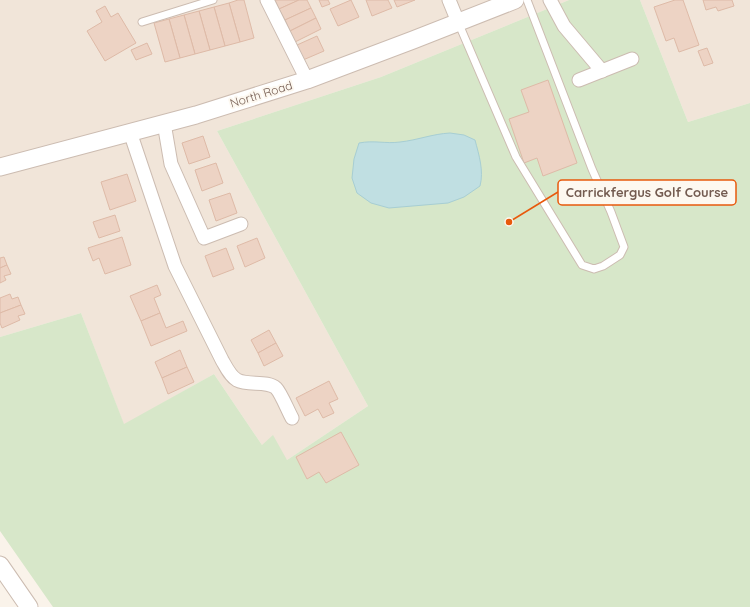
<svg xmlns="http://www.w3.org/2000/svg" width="750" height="607" font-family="Quicksand,sans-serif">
  <rect width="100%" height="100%" fill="#faf3ea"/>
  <g fill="#f1e5d9">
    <path d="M0,0H569L381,77L217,131L368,406L287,460L262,445L214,374L124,425L81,313L0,337Z"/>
    <path d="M640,0H750V103L688,122Z"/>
  </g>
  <path fill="#d7e7c9" d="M569,0H640L688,122L750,103V607H53L0,531V337L81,313L124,424L214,374L262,445L273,435L287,460L368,406L217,131L381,77Z"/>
  <path fill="#c0dfe2" stroke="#a7ced3" d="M450,133L464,135L475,140C479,155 484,171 480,186L464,197L448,203L389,208L371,203L357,193L352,178L354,159L359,143C374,140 386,144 400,142C418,140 432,134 450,133Z"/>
  <g fill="#edd3c4" stroke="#debaa7">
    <path d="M238,0H244L254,38L240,42L229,3Z"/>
    <path d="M275,0H299L279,9Z"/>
    <path d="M299,0H307L311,8L285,20L279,9Z"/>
    <path d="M319,0H328L330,4L322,7Z"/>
    <path d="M351,0L359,17L338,26L330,9Z"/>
    <path d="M366,0H388L392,8L372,16Z"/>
    <path d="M394,0H415L397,7Z"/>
    <path d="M675,0H683L699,45L679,52L674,38L666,41L654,7Z"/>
    <path d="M703,0H732L734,6L718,11L716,7L706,10Z"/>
    <path d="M229,3L240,42L225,46L214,7Z"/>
    <path d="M105,6L111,17L118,13L136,43L105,61L87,31L102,22L96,11Z"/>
    <path d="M214,7L225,46L210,50L199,11Z"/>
    <path d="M311,8L316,18L290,31L285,20Z"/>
    <path d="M199,11L210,50L195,54L184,15Z"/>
    <path d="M184,15L195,54L180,58L169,19Z"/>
    <path d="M316,18L321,29L295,42L290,31Z"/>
    <path d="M169,19L180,58L165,62L154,23Z"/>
    <path d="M317,36L324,51L303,60L297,45Z"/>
    <path d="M147,43L152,54L136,60L131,50Z"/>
    <path d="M707,48L713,63L704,66L698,51Z"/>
    <path d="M548,80L577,163L543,176L537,158L524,163L509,119L529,112L521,90Z"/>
    <path d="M203,136L210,157L189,164L182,143Z"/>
    <path d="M216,163L223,183L202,191L195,170Z"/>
    <path d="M127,174L136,201L110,210L101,182Z"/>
    <path d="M230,193L237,213L216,221L209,200Z"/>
    <path d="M115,215L120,231L99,238L93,222Z"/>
    <path d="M122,237L131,265L105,274L99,258L93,261L88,248Z"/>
    <path d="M257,238L265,258L245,267L237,246Z"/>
    <path d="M226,248L234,269L213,277L205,256Z"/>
    <path d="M4,257L7,265L0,268V258Z"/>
    <path d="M7,265L11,274L4,276L6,280L0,283V268Z"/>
    <path d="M157,285L161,295L154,298L160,313L141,321L130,296Z"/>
    <path d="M10,294L12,299L18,297L21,305L0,313V298Z"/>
    <path d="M21,305L25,314L18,316L20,320L2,328L0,323V313Z"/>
    <path d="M160,313L166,328L183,321L187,331L151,346L141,321Z"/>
    <path d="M269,330L276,343L258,353L251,340Z"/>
    <path d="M276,343L283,356L264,366L258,353Z"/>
    <path d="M180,350L187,367L162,378L155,362Z"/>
    <path d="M187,367L194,382L168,394L162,378Z"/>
    <path d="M329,381L338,399L329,403L334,413L323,418L318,409L305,416L296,398Z"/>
    <path d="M341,432L359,465L326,483L319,472L307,479L296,457Z"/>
  </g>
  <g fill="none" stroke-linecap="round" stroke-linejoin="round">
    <defs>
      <g id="service">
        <path d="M142,22L213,0"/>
        <path d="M458,22L516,157L582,265L594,269L603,266L620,255L624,247L611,212L592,169L527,0"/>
      </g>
      <g id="minor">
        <path d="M267,0L307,80"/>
        <path d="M449,0L458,22"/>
        <path d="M550,0L564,26L602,71"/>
        <path d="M579,80L632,59"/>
        <path d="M164,123L171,164L204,238L241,224"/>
        <path d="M130,132L175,266L222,360C226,367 230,376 237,380C248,386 267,380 276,388C281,393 288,411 292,418"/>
      </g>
      <g id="tertiary">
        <path d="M0,167L196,115L307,80L413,40L515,0"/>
        <path d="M0,565L29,607"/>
      </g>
    </defs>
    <use href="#service" stroke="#ccbcb1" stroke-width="9"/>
    <use href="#minor" stroke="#ccbcb1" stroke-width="15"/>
    <use href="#tertiary" stroke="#ccbcb1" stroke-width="19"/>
    <use href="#service" stroke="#fff" stroke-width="7"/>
    <use href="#minor" stroke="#fff" stroke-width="13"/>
    <use href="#tertiary" stroke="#fff" stroke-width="17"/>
  </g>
  <g text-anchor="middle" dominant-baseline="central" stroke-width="4" stroke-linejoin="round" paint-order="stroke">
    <g font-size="12" fill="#735b50" stroke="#fdf8f0">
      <text transform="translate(261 94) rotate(-17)">North Road</text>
    </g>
  </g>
  <path fill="none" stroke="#e8590c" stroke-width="1.5" d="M509 222L558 192"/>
  <circle fill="#e8590c" stroke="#fdf8f0" stroke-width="1.5" cx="509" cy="222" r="4"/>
  <rect fill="#fdf8f0" stroke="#e8590c" stroke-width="1.5" x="558" y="180" width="178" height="25" rx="4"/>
  <g font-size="13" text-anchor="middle" font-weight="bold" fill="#735b50">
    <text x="647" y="197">Carrickfergus Golf Course</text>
  </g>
</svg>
